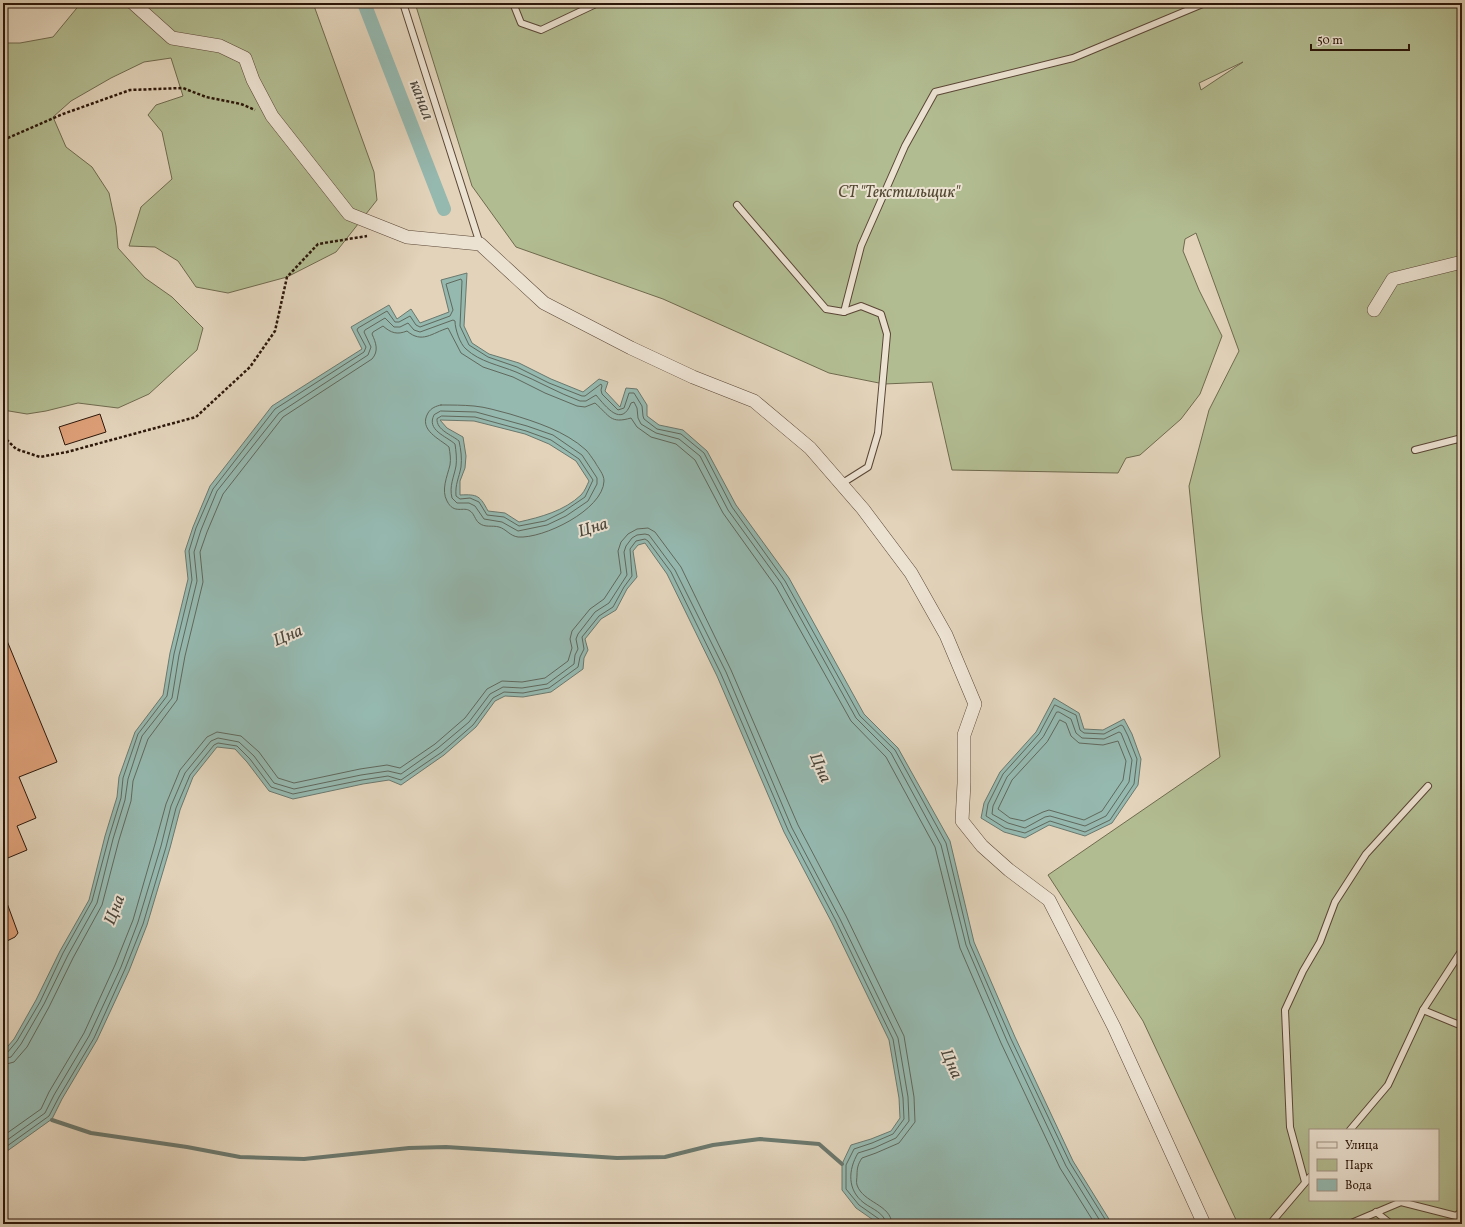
<svg xmlns="http://www.w3.org/2000/svg" width="1465" height="1227" font-family="Vollkorn,serif">
  <rect width="100%" height="100%" fill="#e2d3ba"/>
  <filter id="stains"><feTurbulence type="fractalNoise" baseFrequency=".005" numOctaves="4"/><feColorMatrix values="0 0 0 0 .2 0 0 0 0 .09 0 0 0 0 .02 0 0 0 .5 -.17"/></filter>
  <radialGradient id="worn" r=".72"><stop offset=".6" stop-color="#630" stop-opacity="0"/><stop offset="1" stop-color="#630" stop-opacity=".3"/></radialGradient>
  <g fill="#b2bc91" stroke="#6f6a4e" fill-rule="evenodd">
    <path d="M81,3H313L374,172L377,200L336,252L287,277L228,293L196,287L178,261L155,247L129,246L141,207L172,179L162,132L148,115L156,105L183,96L171,58L144,62L111,78L71,101L53,117L66,147L92,167L109,193L116,226L118,248L145,278L172,297L203,328L197,350L149,394L118,408L78,403L46,411L27,414L3,410V43H20L53,37Z"/>
    <path d="M415,3H1462V1224H1238L1143,1021L1048,875L1220,757L1202,614L1189,486L1209,410L1239,351L1196,233L1185,239L1183,251L1199,290L1222,336L1200,394L1181,419L1140,455L1126,458L1118,473L952,470L932,382L884,384L829,373L663,299L516,247L472,186ZM1243,62L1201,90L1199,83ZM1310,1130H1438V1200H1310Z"/>
  </g>
  <g fill="#95b8af" stroke="#6b786d" fill-rule="evenodd">
    <path d="M467,273L464,326L472,343L489,354L519,363L551,379L583,392L599,379L608,382L605,391L620,407L626,388L637,389L647,405V416L659,425L683,430L707,451L736,505L789,578L864,714L898,748L950,841L974,942L1015,1037L1073,1161L1112,1224H879L856,1208L842,1190V1164L851,1145L871,1139L891,1131L900,1118L899,1098L889,1040L832,923L784,832L717,676L667,574L645,543L638,545L633,551L637,577L627,589L616,610L601,619L585,639L588,650L584,658L583,669L551,692L523,697L505,696L495,701L476,727L444,755L401,785L389,780L363,784L293,799L269,791L247,762L235,749L217,747L193,777L180,810L170,848L147,925L129,971L97,1040L62,1099L52,1119L3,1154V1052L14,1039L36,1000L60,951L89,900L105,836L117,797L119,777L135,732L163,695L170,653L188,579L185,551L193,527L210,486L272,406L362,349L351,327L389,305L397,319L411,309L420,323L449,312L441,280ZM440,420L474,421L525,434L549,444L576,461L589,481C587,485 585,491 581,495C564,511 541,517 519,522L505,513L488,511C480,496 478,494 460,495V481L465,468L466,456L463,437L447,428Z"/>
    <path d="M1054,698L1079,713L1084,729L1103,730L1124,719L1132,734L1141,759L1138,785L1112,823L1085,836L1049,825L1025,838L1004,832L981,818L984,803L1000,772L1036,732Z"/>
  </g>
  <g fill="none" stroke-linecap="round" stroke-linejoin="round">
    <g stroke="#60685c" stroke-width="1">
      <path d="M441,405C452,405 463,405 474,406C486,407 498,411 510,414C536,422 565,431 586,450C589,453 592,458 595,462C598,468 604,474 604,481C603,510 543,539 518,537C510,536 506,529 499,527C492,525 485,528 479,523C475,520 474,513 470,511C464,506 454,515 447,501C441,490 447,477 450,465C451,459 450,453 449,447C440,439 418,430 428,413C431,408 436,406 441,405Z"/>
      <path d="M441,411L476,412L527,426L553,435L582,455L597,478V484L588,501L566,516L547,525L518,531L502,522L484,519L475,506L469,503H457L452,498C449,486 454,477 456,466C457,459 456,451 455,444C446,436 426,430 434,415Z"/>
      <path d="M442,416L475,417L526,431L551,440L579,459L593,480L585,497L563,512L545,521L519,526L504,517L487,515L479,502L470,498L460,499L456,496C455,484 459,478 461,467C462,458 461,450 459,441C452,435 436,430 437,419Z"/>
      <path d="M1055,705L1076,715L1080,730L1084,733L1104,734L1121,725L1123,726L1128,736L1137,759L1134,784L1110,820L1085,832L1050,821L1025,833L1005,828L986,816L988,804L1003,774L1039,734Z"/>
      <path d="M1057,712H1059L1071,719L1076,733L1082,738L1104,739L1119,732L1121,733L1132,760L1129,782L1106,816L1085,826L1050,816L1045,817L1025,828L1008,823L992,814L993,806L1007,777L1043,737Z"/>
      <path d="M1060,720L1066,723L1071,736L1079,743L1103,745L1118,741L1126,761L1123,780L1102,811L1084,820L1049,810L1043,812L1024,821L1010,818L998,809L1012,780L1047,742Z"/>
      <path d="M3,1054L7,1053L17,1041L40,1002L63,953L92,901L109,837L121,798L123,778L138,734L167,696L174,654L192,580L189,551L196,528L213,489L275,409L364,352L366,347L357,330L358,328L387,311L395,322H399L410,316L416,325L420,327L450,316L453,310L446,284L461,279L462,281L460,326L469,345L488,357L517,367L549,383L582,396H585L601,384L602,386L601,390L602,394L618,410L624,408L629,393H634L642,406L643,416L644,419L657,429L681,434L704,453L732,507L785,581L860,716L895,750L946,843L970,944L1011,1039L1070,1163L1108,1224"/>
      <path d="M3,1059L11,1057L21,1044L44,1004L68,955L97,903L113,839L125,800L128,779L142,736L172,698L179,655L197,581L194,552L201,530L217,491L279,413L368,355L371,347L364,332L365,330L385,318L394,327H400L408,323L414,330L420,332L453,320L455,321C455,329 460,344 466,349C480,362 499,365 516,372C538,381 558,393 580,401H586L596,395C606,407 622,428 631,403L634,402L637,408L638,418L641,424L656,433L679,439L700,456L728,510L781,583L856,718L891,753L941,845L966,945L1007,1041L1066,1166L1102,1224"/>
      <path d="M3,1065L14,1062L27,1047L49,1007L73,958L102,905L119,840L131,801L133,781L148,739L177,700L185,656L203,582L200,552L207,532L223,494L283,417L372,359C379,351 376,343 372,334L373,332L383,326C391,333 397,335 407,331C422,344 432,333 448,328L461,353L483,367L513,377L545,393L577,406L585,407L595,403C610,416 610,424 631,418L637,427L651,437L676,444L695,460L723,513L776,587L851,721L886,757L935,847L960,948L1001,1043L1060,1168L1095,1224"/>
      <path d="M3,1136L41,1109L49,1092L84,1033L115,965L133,920L155,844L166,804L180,770L207,737L217,732L241,736L259,752L278,778L294,783L360,769L387,765L400,768L435,744L465,718L487,689L502,681L522,682L545,678L568,661L572,648L570,639L572,631L590,609L604,599L621,573L618,551L621,542L628,534L637,529L648,528L655,532L681,567L731,670L798,825L846,916L904,1036L914,1097L915,1122L899,1143L876,1153L862,1158C858,1164 857,1168 857,1175C857,1178 856,1182 857,1185C863,1203 891,1204 892,1224"/>
      <path d="M3,1143L45,1113L54,1095L89,1036L121,967L138,922L161,846L171,806L185,773L211,741L218,738L239,742L254,756L274,783L294,789L361,775L388,771L401,774L438,748L469,722L490,694L503,687L522,688L547,684L574,664L575,655L578,649L576,639L578,634L595,612L609,603L627,575L624,552L626,546L632,538L637,535L645,534L649,535L675,570L726,672L792,828L840,919L898,1038L908,1097L909,1121L896,1138L874,1148L858,1153C848,1170 847,1190 864,1203C872,1209 885,1213 886,1224"/>
      <path d="M3,1149L49,1116L59,1097L94,1038L125,969L143,924L166,847L176,808L190,775L214,745L218,743L237,746L250,759L271,787L293,794L362,780L388,776L401,780L442,752L473,725L493,698L504,692L523,693L549,688L578,667L580,657L584,649L582,637L599,616L613,607L624,587L632,576L630,549L636,541L645,539L648,541L671,572L721,674L788,830L836,921L893,1039L903,1098L904,1119L893,1134L872,1143L854,1149L846,1165V1189L859,1205L879,1219L881,1224"/>
    </g>
    <path stroke="#6b786d" stroke-width="4" d="M52,1120L91,1133L187,1147L240,1157L304,1159L409,1148L446,1147L617,1158L665,1157L713,1145L760,1139L819,1144L842,1164"/>
    <path stroke="#95b8af" stroke-width="14" d="M364,3L444,209"/>
  </g>
  <g fill="#dd9f77" stroke="#2c170a">
    <path d="M100,414L106,432L65,445L59,427Z"/>
    <path d="M3,631L57,762L19,777L36,818L17,826L27,850L3,860Z"/>
    <path d="M3,895H4L18,933L15,937L3,943Z"/>
  </g>
  <g fill="none" stroke-linecap="round" stroke-linejoin="round">
    <defs>
      <g id="service">
        <path d="M403,3L480,244"/>
        <path d="M513,3L521,23L541,30L598,3"/>
        <path d="M737,205L826,309L844,312L861,246L905,146L935,92L1073,58L1205,3"/>
        <path d="M1415,450L1462,438"/>
        <path d="M841,484L868,467L878,433L887,334L881,314L861,306L844,312"/>
        <path d="M1423,1010L1462,1026"/>
        <path d="M1350,1130L1388,1085L1423,1010L1462,950"/>
        <path d="M1305,1182L1290,1127L1285,1010L1303,971L1320,942L1335,902L1366,854L1428,786"/>
        <path d="M1376,1212L1391,1224"/>
        <path d="M1270,1224L1310,1177"/>
        <path d="M1349,1224L1401,1202L1456,1216L1462,1211"/>
      </g>
      <g id="minor">
        <path d="M133,3L172,38L220,46L245,58L253,80L272,116L349,214L407,237L480,244L544,303L631,348L693,377L754,401L810,448L863,509L911,573L946,635L975,704L964,735V783L962,821L982,846L1009,870L1049,900L1114,1027L1204,1224"/>
        <path d="M1374,310L1393,279L1462,262"/>
      </g>
    </defs>
    <use href="#service" stroke="#5a4636" stroke-width="8"/>
    <use href="#minor" stroke="#5a4636" stroke-width="14"/>
    <g stroke="#2c170a" stroke-width="2.5" stroke-dasharray="3 2" stroke-linecap="butt">
      <path d="M3,140L63,114L130,90L183,88L206,97L241,104L255,110"/>
      <path d="M3,436L16,449L40,457L67,452L196,417L250,367L275,331L287,277L318,244L367,236"/>
    </g>
    <use href="#service" stroke="#ece2d2" stroke-width="6"/>
    <use href="#minor" stroke="#ece2d2" stroke-width="13"/>
  </g>
  <g text-anchor="middle" dominant-baseline="central" stroke-width="4" stroke-linejoin="round" paint-order="stroke">
    <g font-size="16" font-style="italic" fill="#544932" stroke="#ece2d2">
      <text x="899" y="193">СТ "Текстильщик"</text>
    </g>
    <g font-size="17" font-style="italic" fill="#4c473c" stroke="#ece2d2">
      <text transform="translate(421 100) rotate(69)">канал</text>
      <text transform="translate(593 528) rotate(-17)">Цна</text>
      <text transform="translate(288 636) rotate(-23)">Цна</text>
      <text transform="translate(820 768) rotate(66)">Цна</text>
      <text transform="translate(115 910) rotate(-69)">Цна</text>
      <text transform="translate(951 1064) rotate(66)">Цна</text>
    </g>
  </g>
  <rect width="1465" height="1227" fill="none" stroke="#e2d3ba" stroke-width="16"/>
  <rect x="4" y="4" width="1457" height="1219" fill="none" stroke="#2c170a" stroke-width="2"/>
  <rect x="8" y="8" width="1449" height="1211" fill="none" stroke="#2c170a"/>
  <rect x="1309" y="1129" width="130" height="72" fill="#ece2d2" stroke="#9f9182"/>
  <rect x="1317" y="1142" width="20" height="6" fill="#ece2d2" stroke="#9f9182"/>
  <text x="1345" y="1149" font-size="12" fill="#2c170a">Улица</text>
  <rect x="1317" y="1159" width="20" height="12" fill="#b2bc91" stroke="#9f9182"/>
  <text x="1345" y="1169" font-size="12" fill="#2c170a">Парк</text>
  <rect x="1317" y="1179" width="20" height="12" fill="#95b8af" stroke="#9f9182"/>
  <text x="1345" y="1189" font-size="12" fill="#2c170a">Вода</text>
  <path d="M1311 44v6h98v-6" fill="none" stroke="#2c170a" stroke-width="2"/>
  <text x="1317" y="44" font-size="12" fill="#2c170a" stroke="#ece2d2" stroke-width="3" paint-order="stroke">50 m</text>
  <rect width="100%" height="100%" filter="url(#stains)"/>
  <rect width="100%" height="100%" fill="url(#worn)"/>
</svg>
